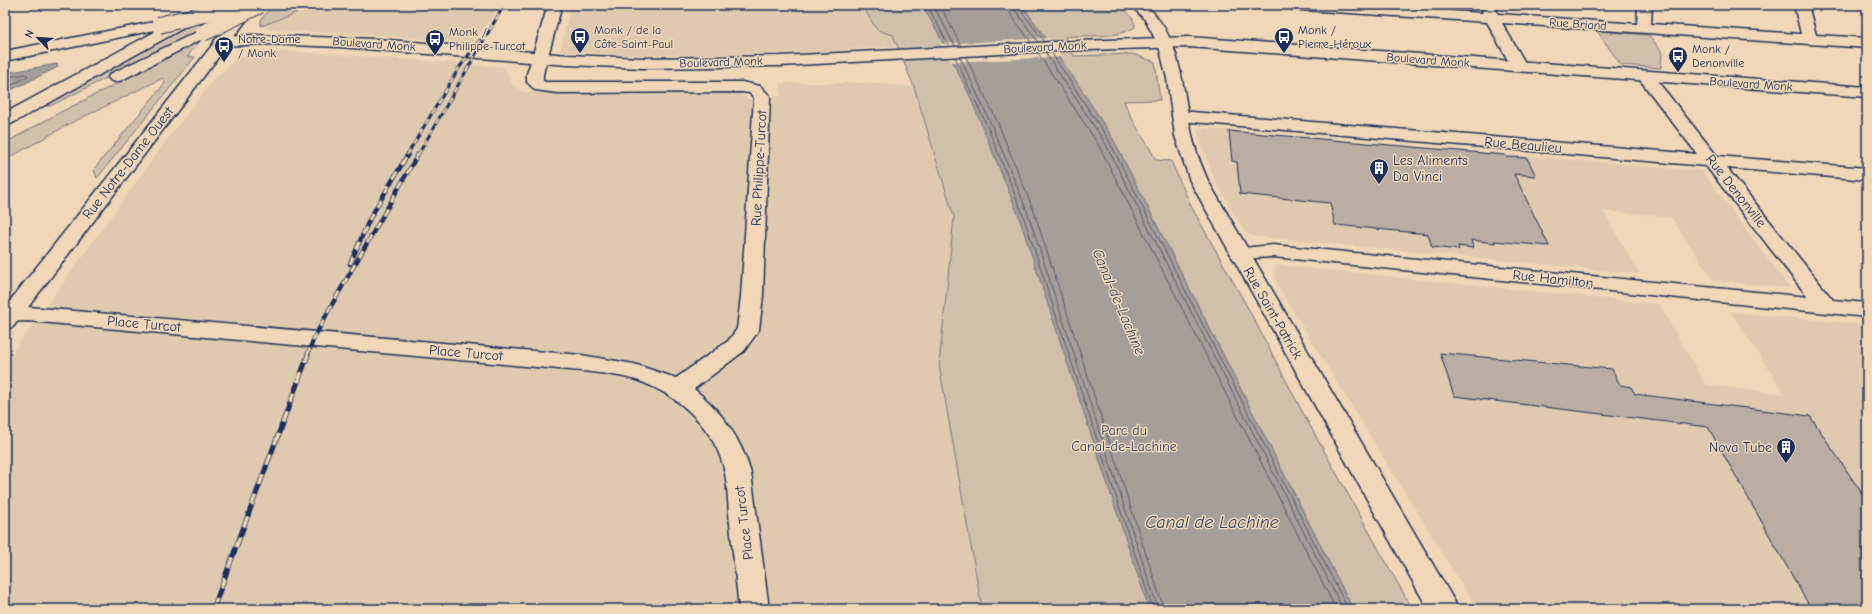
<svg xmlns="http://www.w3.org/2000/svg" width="1872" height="614" font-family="'Comic Neue',sans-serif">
  <rect width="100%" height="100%" fill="#efd7b7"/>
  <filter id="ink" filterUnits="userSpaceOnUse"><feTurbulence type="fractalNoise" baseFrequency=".025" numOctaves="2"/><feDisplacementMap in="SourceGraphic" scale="8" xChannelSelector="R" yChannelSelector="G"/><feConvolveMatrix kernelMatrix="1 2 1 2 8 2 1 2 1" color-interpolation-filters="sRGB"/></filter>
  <g filter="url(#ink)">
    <g fill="#dfcab0">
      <path d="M316,5H498L493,16L472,44L393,36L271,30L261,26Z"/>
      <path d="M571,5H862L877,30L893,35L897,46L822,52L689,55H626L565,51H561V48Z"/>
      <path d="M260,51L322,53L504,67L512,84L523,92L738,93L748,99L781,96L780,83H871L914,87L954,217L939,366L982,609H5V363L169,137L214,79L239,57Z"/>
      <path d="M1200,128L1702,171L1790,288L1714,281L1671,217L1603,211L1640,274L1253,236L1245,232L1216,182L1201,144L1198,131Z"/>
      <path d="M1276,265L1659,304L1706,385L1785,394L1731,312L1867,325V609H1477L1277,285L1274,270Z"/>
    </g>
    <g fill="#d0bfaa" stroke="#767784">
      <path d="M273,5H316L261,26V20Z"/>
      <path d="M862,5H1117C1125,11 1135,17 1135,27C1114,40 1088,34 1065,37L1074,56L1133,54L1155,62L1160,100L1124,101C1131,121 1146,140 1156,160L1171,161L1191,206L1249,310L1303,413L1412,609H982L939,365L954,217L914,87L893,35L877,30Z"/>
      <path d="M205,17L215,24L50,106H44Z"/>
      <path d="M1597,31L1649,35L1662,52L1661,68L1621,65Z"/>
      <path d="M200,41L187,57H195L97,178L94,169L165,83L163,78L71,123L5,160V143L57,114Z"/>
    </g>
    <g fill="#a69e98" stroke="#6e7281">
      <path d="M922,5H1022L1076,81L1112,137L1353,609H1149L1018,214L969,94L937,31Z"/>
      <path d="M57,64L58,67L5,93V73Z"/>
    </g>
    <path fill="#efd7b7" d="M1049,38L1062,57L950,62L941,44Z"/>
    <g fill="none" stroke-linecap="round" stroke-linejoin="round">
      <g stroke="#535b75" stroke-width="1">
        <path d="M927,5L949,46"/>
        <path d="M933,5L955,46"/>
        <path d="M940,5L961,46"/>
        <path d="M1008,5L1011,15L1031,42"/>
        <path d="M1014,5L1016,11L1038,42"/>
        <path d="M1019,5L1020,9L1044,41"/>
        <path d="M1045,52L1104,141L1343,609"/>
        <path d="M1051,52L1108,139L1348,609"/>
        <path d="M1038,53L1098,144L1336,609"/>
        <path d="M955,57L988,128L1022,212L1153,609"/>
        <path d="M960,57L992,126L1027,211L1158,609"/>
        <path d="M966,57L998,123L1033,209L1164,609"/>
        <path d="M5,77L26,74L28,76L5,89"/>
      </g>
    </g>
    <g fill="#bbada1" stroke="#1b2f5e">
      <path d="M1229,131L1505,155L1506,157L1527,158L1536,176L1514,174L1549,246L1494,241L1495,243L1471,240L1473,248L1458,246L1459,250L1432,247L1428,234L1335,225L1330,203L1240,194L1237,162L1232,161Z"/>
      <path d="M1440,353L1612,369L1620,385L1631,387L1635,394L1810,416L1867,501V609H1811L1708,427L1454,396Z"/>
    </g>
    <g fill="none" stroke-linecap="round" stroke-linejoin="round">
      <defs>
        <g id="minor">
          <path d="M548,5H562L543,74V81L545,82H742L760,86L770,96L763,296L759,330L744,351L694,389C722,411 741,439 751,473L769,609H739C736,581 733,552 730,524C728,507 728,489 725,473C716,428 678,394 636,380C615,374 592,372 570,370L28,321L5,322V310L28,307L52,309L581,355L634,364L676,378L728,341L737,329L741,296L754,97L749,93L742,92L557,93L535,90L527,82V74Z"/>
          <path d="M1281,5H1353L1483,13L1482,11L1486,5H1496L1498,8L1496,11L1498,14L1637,24L1638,5H1652L1651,24L1801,34L1794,5H1808L1816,35L1867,38V48L1502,23L1527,66L1525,69L1519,71L1513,69L1511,66L1487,22L1288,9L1283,8Z"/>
          <path d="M1645,71L1651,73L1717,156L1867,168V180L1727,168L1833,300L1867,303V317L1273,257L1239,259L1232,257L1229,253L1232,249L1273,245L1808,297L1706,166L1180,121L1174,120L1172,116L1174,112L1180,111L1697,154L1637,76L1639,73Z"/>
        </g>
        <path id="tertiary" d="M251,35L377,39L568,55L644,58L780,56L1053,42L1189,37L1867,87V97L1189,47L1053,51L780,66L644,68L568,65L339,47L266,44L222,46L217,44L214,41L217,38Z"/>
        <g id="secondary">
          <path d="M244,5H258L13,327L5,329V307Z"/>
          <path d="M1131,5H1146C1183,40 1182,89 1192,135C1195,151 1202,166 1208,181L1459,609H1428L1190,181L1175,136L1167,79L1159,46L1145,20Z"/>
        </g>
        <g id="motorway">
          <path d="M195,12L200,13L202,16L200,19L11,124L5,125V113L160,29L5,61V51L159,21L164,22L165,26Z"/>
          <path d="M203,29L208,30L210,33L208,36L122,80L116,82L110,80L108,77L110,74Z"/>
        </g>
      </defs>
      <use href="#minor" stroke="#1b2f5e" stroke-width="3"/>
      <use href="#tertiary" stroke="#1b2f5e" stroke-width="3"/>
      <use href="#secondary" stroke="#1b2f5e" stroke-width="3"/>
      <use href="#motorway" stroke="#1b2f5e" stroke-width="3"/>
      <use href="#minor" fill="#efd7b7" fill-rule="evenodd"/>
      <use href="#tertiary" fill="#efd7b7" fill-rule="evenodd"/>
      <use href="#secondary" fill="#efd7b7" fill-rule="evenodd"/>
      <use href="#motorway" fill="#efd7b7" fill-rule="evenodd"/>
      <defs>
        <g id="rail-far2">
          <path d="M407,155L459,68L480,40"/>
          <path d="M418,155L504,5"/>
        </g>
        <g id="rail-far1">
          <path d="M350,264L370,218L408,154"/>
          <path d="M307,356L314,338L330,308L418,154"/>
        </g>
        <path id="rail" d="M213,609L308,355"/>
      </defs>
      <use href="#rail-far2" stroke="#1b2f5e" stroke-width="3"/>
      <use href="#rail-far1" stroke="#1b2f5e" stroke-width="4.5"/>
      <use href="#rail" stroke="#1b2f5e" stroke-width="5"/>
      <use href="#rail-far2" stroke="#efd7b7" stroke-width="2" stroke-dasharray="6" stroke-linecap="butt"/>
      <use href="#rail-far1" stroke="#efd7b7" stroke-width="3" stroke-dasharray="8" stroke-linecap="butt"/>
      <use href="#rail" stroke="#efd7b7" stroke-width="3.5" stroke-dasharray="11" stroke-linecap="butt"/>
      <defs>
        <g id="motorway-bridge">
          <path d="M159,25L241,5"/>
          <path d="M203,33L260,5"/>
        </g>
      </defs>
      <use href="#motorway-bridge" stroke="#1b2f5e" stroke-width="18" stroke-linecap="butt"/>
      <use href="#motorway-bridge" stroke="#efd7b7" stroke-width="16"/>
    </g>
  </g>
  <defs>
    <symbol id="bus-pin" viewBox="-11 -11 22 30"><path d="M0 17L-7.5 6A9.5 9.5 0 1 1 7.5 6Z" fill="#1b2f5e" stroke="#efd7b7"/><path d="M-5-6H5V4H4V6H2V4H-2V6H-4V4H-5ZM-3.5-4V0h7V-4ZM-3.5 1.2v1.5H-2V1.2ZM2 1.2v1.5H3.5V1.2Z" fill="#fff"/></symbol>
    <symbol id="building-pin" viewBox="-11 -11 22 30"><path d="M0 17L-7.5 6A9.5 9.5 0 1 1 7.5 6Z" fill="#1b2f5e" stroke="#efd7b7"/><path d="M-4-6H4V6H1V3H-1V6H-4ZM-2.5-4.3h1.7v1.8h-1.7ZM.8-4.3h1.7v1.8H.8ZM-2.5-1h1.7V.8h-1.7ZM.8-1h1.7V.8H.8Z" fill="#fff"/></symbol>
  </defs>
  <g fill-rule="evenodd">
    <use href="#bus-pin" x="569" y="26" width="22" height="30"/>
    <use href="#bus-pin" x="1273" y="26" width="22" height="30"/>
    <use href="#bus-pin" x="424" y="28" width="22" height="30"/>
    <use href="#bus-pin" x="213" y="35" width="22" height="30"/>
    <use href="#bus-pin" x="1667" y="45" width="22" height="30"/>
    <use href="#building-pin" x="1368" y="157" width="22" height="30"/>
    <use href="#building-pin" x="1775" y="436" width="22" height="30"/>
  </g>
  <g text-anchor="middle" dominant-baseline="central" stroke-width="3" stroke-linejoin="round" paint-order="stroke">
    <g font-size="12" fill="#1b2f5e" stroke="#efd7b7">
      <text transform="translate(1578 24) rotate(4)">Rue Briand</text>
      <text transform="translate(374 44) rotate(4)">Boulevard Monk</text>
      <text transform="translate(1045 47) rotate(-3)">Boulevard Monk</text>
      <text transform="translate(1428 60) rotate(4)">Boulevard Monk</text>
      <text transform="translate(721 62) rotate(-2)">Boulevard Monk</text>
      <text transform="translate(1751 84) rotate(4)">Boulevard Monk</text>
    </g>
    <g font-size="12" fill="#1b2f5e" stroke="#efd7b7" text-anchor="start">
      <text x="594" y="30">Monk / de la<tspan x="594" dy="14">Côte-Saint-Paul</tspan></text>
      <text x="1298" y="30">Monk /<tspan x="1298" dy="14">Pierre-Héroux</tspan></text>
      <text x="449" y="32">Monk /<tspan x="449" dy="14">Philippe-Turcot</tspan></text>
      <text x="238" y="39">Notre-Dame<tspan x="238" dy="14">/ Monk</tspan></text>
      <text x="1692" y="49">Monk /<tspan x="1692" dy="14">Denonville</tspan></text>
    </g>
    <g font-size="14" fill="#1b2f5e" stroke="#efd7b7">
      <text transform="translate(1523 145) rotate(5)">Rue Beaulieu</text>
      <text transform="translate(128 163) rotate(-52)">Rue Notre-Dame Ouest</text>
      <text transform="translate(759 168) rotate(-87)">Rue Philippe-Turcot</text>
      <text transform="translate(1736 191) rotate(52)">Rue Denonville</text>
      <text transform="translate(1553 279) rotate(6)">Rue Hamilton</text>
      <text transform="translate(1273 313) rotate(60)">Rue Saint-Patrick</text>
      <text transform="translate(144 324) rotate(5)">Place Turcot</text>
      <text transform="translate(466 353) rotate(5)">Place Turcot</text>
      <text transform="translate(744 523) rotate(-97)">Place Turcot</text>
    </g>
    <g font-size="14" fill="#1b2f5e" stroke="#efd7b7" text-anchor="start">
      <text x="1393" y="160">Les Aliments<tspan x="1393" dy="16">Da Vinci</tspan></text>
      <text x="1772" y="447" text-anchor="end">Nova Tube</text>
    </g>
    <g font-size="14" fill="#364569" stroke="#efd7b7">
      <text x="1124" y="430">Parc du<tspan x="1124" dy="16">Canal-de-Lachine</tspan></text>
    </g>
    <g font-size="15" font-style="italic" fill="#37456a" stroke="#efd7b7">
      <text transform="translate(1119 302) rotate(67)">Canal-de-Lachine</text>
    </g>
    <g font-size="18" font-style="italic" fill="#37456a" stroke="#efd7b7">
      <text x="1212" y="522">Canal de Lachine</text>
    </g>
  </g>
  <rect width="1872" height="614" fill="none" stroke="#efd7b7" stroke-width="20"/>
  <rect x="10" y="10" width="1852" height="594" fill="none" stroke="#1b2f5e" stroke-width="1.5" filter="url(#ink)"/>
  <g transform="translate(38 38) rotate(295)" stroke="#efd7b7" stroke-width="3" paint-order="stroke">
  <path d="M0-3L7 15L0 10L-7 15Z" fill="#1b2f5e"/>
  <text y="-6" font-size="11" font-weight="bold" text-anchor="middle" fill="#1b2f5e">N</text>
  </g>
</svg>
